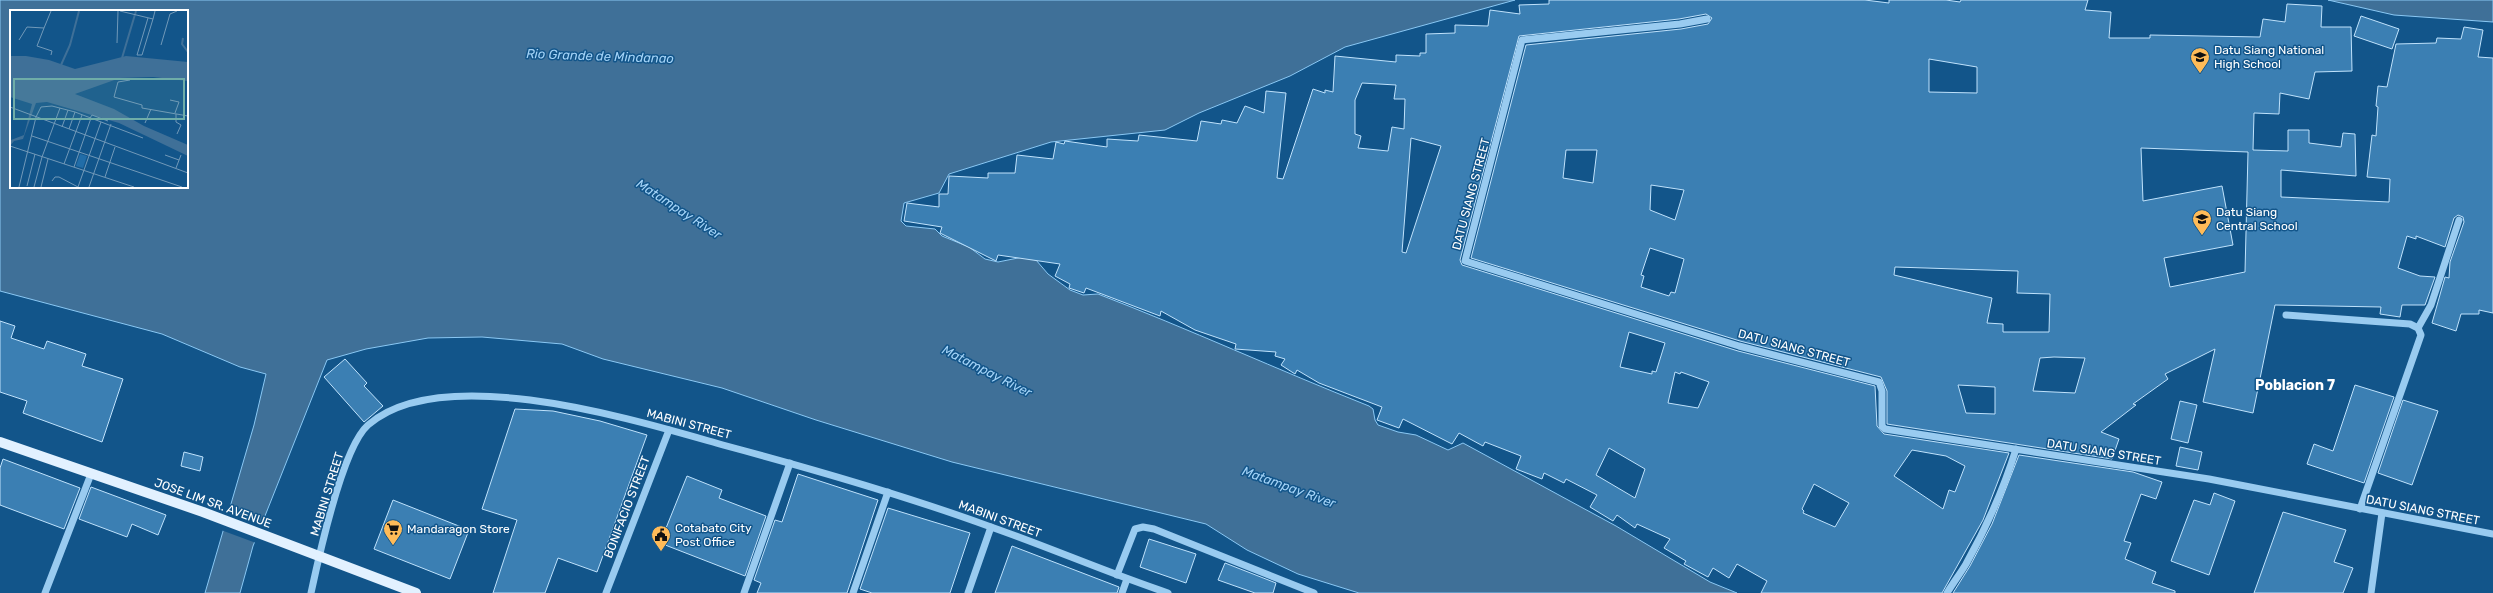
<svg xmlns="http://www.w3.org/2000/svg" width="2493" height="593" font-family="Rubik,sans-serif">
  <rect width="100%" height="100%" fill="#12558a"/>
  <g fill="#3f7098" stroke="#8ac8f4" fill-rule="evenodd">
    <path d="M0,0H1515L1345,47L1290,76L1199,113L1165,130L1051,142L949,174L939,193L904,203L901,221L906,226L935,229L942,236L969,247L985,259L998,262L1023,257L1036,260L1048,274L1070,290L1083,295L1098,294C1189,329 1278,370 1369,406L1373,409L1375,420L1378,425L1398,432L1416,435L1448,450L1463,443L1616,526L1710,582L1737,593H1359L1298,574L1247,550L1206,524L952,462L816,420L722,388L603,359L562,344L482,337L428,338L366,349L327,360L253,546L240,593H205L254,425L266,374L240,367L162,334L0,291ZM11,11H187V187H11Z"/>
    <path d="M2328,0H2493V22L2394,15Z"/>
  </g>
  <path fill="#12558a" d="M227,510L264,524L256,543L221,530Z"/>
  <g fill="#3b7fb3" stroke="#bfe2fc" fill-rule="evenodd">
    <path d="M1549,0H1865L1889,3V0H1946L1960,2L1961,0H2088L2085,10L2111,12L2109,38H2150V35L2260,37L2263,19L2285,22L2287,4L2322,6L2321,27H2351L2352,71L2315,72L2309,99L2280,93L2279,114L2254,113L2253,150L2288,151V130H2309V143L2341,147L2343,133L2355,134L2356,176L2281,170V197L2389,202L2390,179L2367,177L2372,135L2376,136L2378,107L2376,106L2378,86L2387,87L2396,44L2436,43L2437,38L2461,39L2464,27L2483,30L2478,57L2493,58V313L2479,310V314H2461L2456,331L2432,323L2445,277L2449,278L2450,262L2464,222L2463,217L2458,215L2454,218L2445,247L2416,236V239L2407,236L2398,268L2420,276L2435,277L2425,305H2402L2400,317L2380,314L2381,307L2275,305L2253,413L2203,402L2215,349L2165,374L2168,379L2133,404L2136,405L2101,432L2119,439L2112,459L1887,424V391L1881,377L1740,341L1471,258L1526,45L1681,29L1708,24L1712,18L1706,14L1679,19L1519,36L1460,260L1462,265L1738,351L1875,386L1877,426L1884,434L2009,453L1983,520L1942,593H1761L1767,581L1737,564L1729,578L1713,568L1708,577L1684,564L1686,561L1664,548L1670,539L1637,524L1635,528L1617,515L1613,521L1590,507L1597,495L1566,479L1564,483L1544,473L1542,479L1516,469L1521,456L1485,442L1483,446L1459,433L1452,444L1403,419L1399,428L1377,420L1382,407L1319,383L1297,370L1295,374L1281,365L1285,359L1275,356L1276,352L1235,349L1236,344L1195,330L1161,311L1160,316L1086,288L1084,293L1069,288L1070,284L1055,276L1060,264L998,255L996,261L940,233L942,227L904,221L907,203L939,207V194H948L949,176L988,178V173H1015L1017,155L1053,159L1056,142L1064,144L1065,141L1107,147V139L1138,141L1139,135L1197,141L1201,121L1221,124L1222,120L1237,123L1245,106L1264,113L1266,91L1286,93L1277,178L1283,179L1313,89L1325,93V90L1333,92L1335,56L1396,62V55L1420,56V53H1426V34L1455,33V25L1488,26L1490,10L1520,14L1519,5L1549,4ZM1929,59L1977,67V93L1929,92ZM1362,83L1396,85L1394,99H1405L1404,129L1392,127L1388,151L1358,148L1361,136L1355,134V100ZM1411,138L1441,146L1406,253L1402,252ZM2141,148L2248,152L2245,272L2170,287L2164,258L2233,245L2222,186L2143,201ZM1566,150H1597L1593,183L1563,178ZM1651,185L1684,190L1675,220L1650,210ZM1650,248L1684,259L1675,293L1671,292L1669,296L1641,287L1644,276L1641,275ZM1895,267L2018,271L2017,293L2050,294L2049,332H2003V324L1987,323L1992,298L1894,275ZM1629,332L1665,343L1656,372L1652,371V374L1620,367ZM2054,357L2085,358L2075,393L2033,391L2040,358ZM1675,372L1680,374L1681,372L1709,382L1698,408L1668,403ZM1958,385L1995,387V414L1966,413ZM1609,448L1645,469L1635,498L1596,475ZM1912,450L1946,456L1965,466L1955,492L1949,490L1943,509L1894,476ZM1814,484L1849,503L1835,527L1803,513L1804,511L1802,509Z"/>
    <path d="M2361,16L2399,29L2392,49L2354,36Z"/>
    <path d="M0,321L15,326L11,338L44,349L47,341L86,354L82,366L123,379L102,442L23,413L27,401L0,392Z"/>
    <path d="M345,359L367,383L364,386L383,406L364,422L324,377Z"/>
    <path d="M2355,385L2394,397L2364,483L2307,464L2314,444L2333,451Z"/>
    <path d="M2403,400L2438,411L2412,485L2378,473Z"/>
    <path d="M2180,401L2197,405L2188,443L2171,439Z"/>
    <path d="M515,409L553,411L600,421L647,435L597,572L558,558L545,593H493L517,520L482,509Z"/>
    <path d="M2180,447L2202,452L2198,470L2176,466Z"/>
    <path d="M184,452L203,457L200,471L181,466Z"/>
    <path d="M2019,455L2133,472L2162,482L2156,499L2141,494L2124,541L2131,543L2125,559L2156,572L2152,583L2175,591V593H1953L1970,566L1992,524Z"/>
    <path d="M3,459L80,488L64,529L0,505V468Z"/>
    <path d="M798,474L878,500L847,593H757L761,583L754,580L775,520L782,522Z"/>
    <path d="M687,476L722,490L719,498L766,516L745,576L660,543Z"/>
    <path d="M91,487L166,515L158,535L132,524L127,537L79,519Z"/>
    <path d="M2214,493L2235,501L2209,575L2171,561L2194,500L2210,505Z"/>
    <path d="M393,500L469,530L450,579L374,549Z"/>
    <path d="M888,508L970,533L950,593H872L860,589Z"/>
    <path d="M2283,512L2346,530L2334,562L2353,568L2343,593H2254Z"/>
    <path d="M1149,539L1196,554L1186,583L1140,567Z"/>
    <path d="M1012,546L1119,587L1117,593H995Z"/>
    <path d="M1225,563L1276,583L1273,593H1255L1218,580Z"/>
  </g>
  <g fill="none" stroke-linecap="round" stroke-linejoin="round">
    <g stroke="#99cbf0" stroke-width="7">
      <path d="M1707,19L1680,24L1522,40L1465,261L1739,346L1879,382L1882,391V426L1885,429L2209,479L2493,534"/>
      <path d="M2286,315L2410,324L2418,328L2421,335L2360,509"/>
      <path d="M2418,328L2431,305L2459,220"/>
      <path d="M1117,575L1135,529L1143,527L1154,529L1314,593"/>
      <path d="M45,593L91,474"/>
      <path d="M311,593C319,556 342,448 368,425C442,360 638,421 723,445C813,469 904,495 991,527C1051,548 1108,573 1168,593"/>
      <path d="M606,593L669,430"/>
      <path d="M744,593L790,463"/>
      <path d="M853,593L888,492"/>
      <path d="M968,593L991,527"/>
      <path d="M1122,593L1127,579"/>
      <path d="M1947,593C1953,583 1960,574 1966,564C1986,528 2004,488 2016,449"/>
      <path d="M2371,593L2382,513"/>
    </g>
    <path stroke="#e2f1ff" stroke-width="10" d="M0,442L203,512L416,593"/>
  </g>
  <defs>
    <symbol id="school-pin" viewBox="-11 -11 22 30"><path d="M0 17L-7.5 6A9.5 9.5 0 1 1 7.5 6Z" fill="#ffbb58" stroke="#12558a"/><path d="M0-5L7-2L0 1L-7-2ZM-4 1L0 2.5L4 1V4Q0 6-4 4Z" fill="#111"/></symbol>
    <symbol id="supermarket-pin" viewBox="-11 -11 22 30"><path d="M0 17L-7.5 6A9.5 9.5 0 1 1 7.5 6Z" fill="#ffbb58" stroke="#12558a"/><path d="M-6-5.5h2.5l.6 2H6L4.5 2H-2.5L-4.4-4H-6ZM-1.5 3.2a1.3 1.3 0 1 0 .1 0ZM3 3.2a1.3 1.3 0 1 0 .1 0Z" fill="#111"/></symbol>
    <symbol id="civic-pin" viewBox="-11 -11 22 30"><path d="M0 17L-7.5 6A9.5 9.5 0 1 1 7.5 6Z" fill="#ffbb58" stroke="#12558a"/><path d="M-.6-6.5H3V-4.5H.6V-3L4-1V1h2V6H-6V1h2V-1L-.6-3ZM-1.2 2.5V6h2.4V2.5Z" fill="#111"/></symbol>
  </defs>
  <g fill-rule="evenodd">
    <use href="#school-pin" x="2189" y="46" width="22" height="30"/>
    <use href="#school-pin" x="2191" y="208" width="22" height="30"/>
    <use href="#supermarket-pin" x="382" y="518" width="22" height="30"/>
    <use href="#civic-pin" x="650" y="524" width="22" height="30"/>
  </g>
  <g text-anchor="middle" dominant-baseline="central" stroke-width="3" stroke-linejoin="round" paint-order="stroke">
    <g font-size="12" fill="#fff" stroke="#12558a" text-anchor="start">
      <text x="2214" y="50">Datu Siang National<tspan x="2214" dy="14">High School</tspan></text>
      <text x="2216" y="212">Datu Siang<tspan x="2216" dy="14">Central School</tspan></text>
      <text x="675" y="528">Cotabato City<tspan x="675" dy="14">Post Office</tspan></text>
      <text x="407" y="529">Mandaragon Store</text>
    </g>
    <g font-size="12" fill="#fff" stroke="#12558a">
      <text transform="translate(1471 194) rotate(-75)">DATU SIANG STREET</text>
      <text transform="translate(1794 348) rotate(15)">DATU SIANG STREET</text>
      <text transform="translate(689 424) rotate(15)">MABINI STREET</text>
      <text transform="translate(2104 452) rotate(9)">DATU SIANG STREET</text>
      <text transform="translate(327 494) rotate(-73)">MABINI STREET</text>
      <text transform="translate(213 503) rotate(20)">JOSE LIM SR. AVENUE</text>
      <text transform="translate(627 507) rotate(-69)">BONIFACIO STREET</text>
      <text transform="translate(2423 510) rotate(11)">DATU SIANG STREET</text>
      <text transform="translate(1000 519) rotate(20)">MABINI STREET</text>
    </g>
    <g font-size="13" font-style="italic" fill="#a4d4f8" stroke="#12558a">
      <text transform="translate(600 56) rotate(2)">Rio Grande de Mindanao</text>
      <text transform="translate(679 209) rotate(33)">Matampay River</text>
      <text transform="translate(987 371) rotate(27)">Matampay River</text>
      <text transform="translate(1289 487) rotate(20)">Matampay River</text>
    </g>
    <g font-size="14" font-weight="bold" fill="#fff" stroke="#12558a">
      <text x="2295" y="385">Poblacion 7</text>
    </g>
  </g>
  <g transform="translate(10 10)">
    <rect width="178" height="178" fill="#12558a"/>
    <path d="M70,144L77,146L73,158L66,156Z" fill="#216da8"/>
    <path d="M0,46H16L39,50L65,59L116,46L178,52V71L143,67L110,68L65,84L104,99L134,116L178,135V146L109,113L37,92L26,93L13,129L4,131L0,136L1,130L14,125L22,94L0,87Z" fill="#3f7098"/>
    <path fill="none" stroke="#3f7098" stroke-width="2" d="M173,28L172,34L178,42M112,48L126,1M51,55L60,35L69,1"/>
    <path fill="none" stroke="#7199b9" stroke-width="1" d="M110,1L143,9L145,1M138,8L127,45H132L143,9M34,18L27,36L42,41L41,45M9,30L17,17L34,18L41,1M107,33L108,1M151,35L160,4L167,1M120,70L108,72L104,87L132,95V98L178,106M160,90L169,92L165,103M0,97L178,163M166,104V112L171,115L167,124M80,108L82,105L98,111M135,113L141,99M52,117L58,100M59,119L65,102M22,126L172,177M0,136L124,177M155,145L169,150M54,154L72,105M64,157L81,108M166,158L171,145M95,167L105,137M42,171L45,167H49L68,177M17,176L25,144M9,177L26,107L31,97L42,96L65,102L133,128M24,177L32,147L50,98M31,177L38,149M68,177L91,112M79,177L101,114"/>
    <path fill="#6fada8" fill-opacity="0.15" stroke="#6fada8" stroke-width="2" d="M4,69H174V109H4Z"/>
    <rect width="178" height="178" fill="none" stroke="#fff" stroke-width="2"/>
  </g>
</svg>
